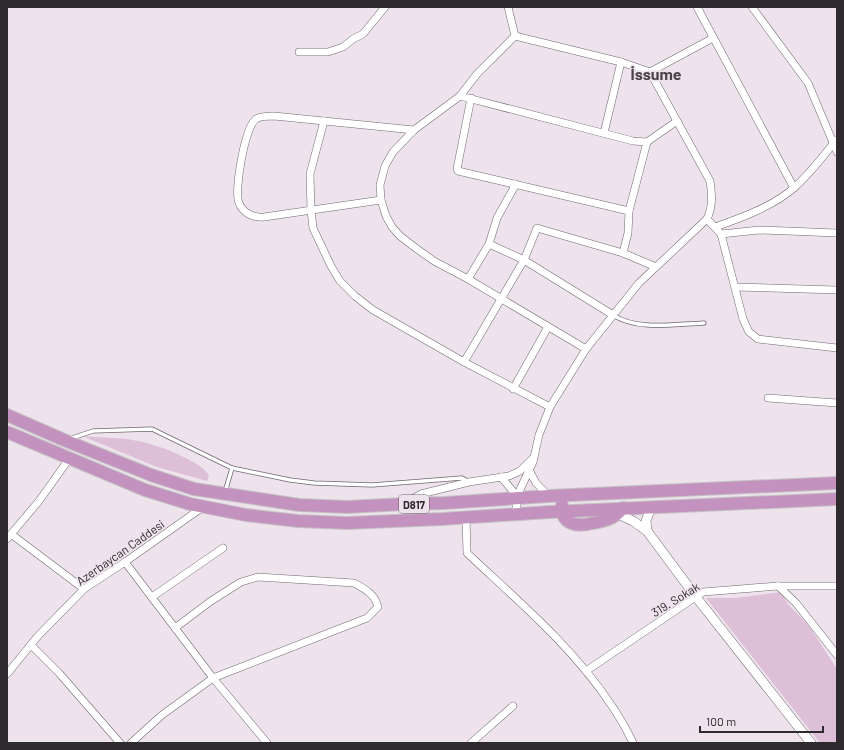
<svg xmlns="http://www.w3.org/2000/svg" width="844" height="750" font-family="Barlow,sans-serif">
  <rect width="100%" height="100%" fill="#eee3ec"/>
  <g fill="#ddc0d8">
    <path d="M82,436C100,438 121,437 138,441C156,444 199,460 209,475L207,481L157,467Z"/>
    <path d="M781,592L787,603L809,626L837,669V743H820L706,598H735Z"/>
  </g>
  <g fill="none" stroke-linecap="round" stroke-linejoin="round">
    <defs>
      <g id="service">
        <path d="M613,315C637,331 676,324 704,323"/>
        <path d="M69,439L93,431L152,429L232,468L290,480L314,483L372,485L462,478L469,482"/>
        <path d="M225,492L232,468"/>
      </g>
      <g id="minor">
        <path d="M508,7L515,36"/>
        <path d="M697,7L794,188"/>
        <path d="M752,7L808,83L837,152"/>
        <path d="M515,36L621,62L650,72L710,181C712,195 713,206 707,219L639,283L586,349L550,407L539,435L533,462L517,496L516,514"/>
        <path d="M515,36L477,74L460,96L414,130L393,152L385,166L380,185L381,200L386,216L392,227L400,236L417,249L434,261L468,279L586,349"/>
        <path d="M299,52H328L343,47L353,39L363,34L385,7"/>
        <path d="M650,72L713,38"/>
        <path d="M460,96L633,141L647,142L677,121"/>
        <path d="M471,98L457,169L458,171L629,211"/>
        <path d="M324,121L310,174L311,210L313,228L331,266L340,281L355,296L373,310L464,362L550,407"/>
        <path d="M604,133L621,62"/>
        <path d="M381,200L264,217C253,218 243,213 239,203C234,190 245,126 256,119C260,116 269,116 274,116L414,130"/>
        <path d="M707,219L721,234L743,319L749,332L758,339L837,348"/>
        <path d="M715,227C741,218 774,206 795,187C810,173 823,157 836,140"/>
        <path d="M721,234L759,230L837,233"/>
        <path d="M489,244L524,260L613,315"/>
        <path d="M623,253L628,233L629,211L647,142"/>
        <path d="M468,279L489,244L497,218L516,184"/>
        <path d="M735,287L837,290"/>
        <path d="M464,362L524,260L537,228L623,253L656,267"/>
        <path d="M513,389L548,327"/>
        <path d="M768,398L837,403"/>
        <path d="M529,470L536,483L549,496"/>
        <path d="M501,477L517,496"/>
        <path d="M405,503L421,494L469,482L509,476L520,471L533,458"/>
        <path d="M466,518L467,553C518,601 573,647 612,706C620,718 627,730 633,743"/>
        <path d="M11,534L84,589"/>
        <path d="M7,539L39,501L69,459"/>
        <path d="M125,562L213,678L267,743"/>
        <path d="M778,586L796,603L837,655"/>
        <path d="M152,597L223,548"/>
        <path d="M31,645L59,673L120,743"/>
        <path d="M586,671L703,592L778,586H837"/>
        <path d="M7,674L38,636L84,589L125,562L203,507"/>
        <path d="M131,743L162,715L213,678L367,618L378,607C375,594 365,589 354,583L258,577L241,582L211,601L175,628"/>
        <path d="M471,743L513,706"/>
      </g>
      <g id="tertiary">
        <path d="M618,514L633,521L647,531L696,597L811,743"/>
        <path d="M647,531L646,521L651,507"/>
      </g>
      <g id="trunk">
        <path d="M7,415L64,440L151,475L194,489L299,505L347,507L404,504L445,503L549,496L837,483"/>
        <path d="M7,432L145,490L190,504L246,515L298,521L347,523L442,519L550,512L837,499"/>
        <path d="M562,505C561,525 577,527 593,523C599,522 605,521 611,518C616,516 619,512 623,508"/>
      </g>
    </defs>
    <use href="#service" stroke="#70676e" stroke-width="5"/>
    <use href="#minor" stroke="#70676e" stroke-width="8"/>
    <use href="#tertiary" stroke="#70676e" stroke-width="10"/>
    <use href="#trunk" stroke="#c4c3c4" stroke-width="14"/>
    <use href="#service" stroke="#fff" stroke-width="3.5"/>
    <use href="#minor" stroke="#fff" stroke-width="7"/>
    <use href="#tertiary" stroke="#fff" stroke-width="9"/>
    <use href="#trunk" stroke="#c492be" stroke-width="12"/>
  </g>
  <g text-anchor="middle" dominant-baseline="central" stroke-width="3.5" stroke-linejoin="round" paint-order="stroke">
    <rect fill="#eee3ec" stroke="#686267" stroke-width="1" x="399" y="495" width="30" height="18" rx="3"/>
    <g font-size="11" font-weight="bold" fill="#2e2a2e">
      <text x="414" y="504">D817</text>
    </g>
    <g font-size="12" fill="#2e2a2e" stroke="#eee3ec">
      <text transform="translate(120 552) rotate(-35)">Azerbaycan Caddesi</text>
      <text transform="translate(675 599) rotate(-32)">319. Sokak</text>
    </g>
    <g font-size="16" font-weight="bold" fill="#4c444b" stroke="#eee3ec">
      <text x="656" y="73">İssume</text>
    </g>
  </g>
  <rect width="844" height="750" fill="none" stroke="#2e2a2e" stroke-width="16"/>
  <path d="M700 726v6h123v-6" fill="none" stroke="#2e2a2e" stroke-width="2"/>
  <text x="706" y="726" font-size="12" fill="#2e2a2e" stroke="#eee3ec" stroke-width="3" paint-order="stroke">100 m</text>
</svg>
